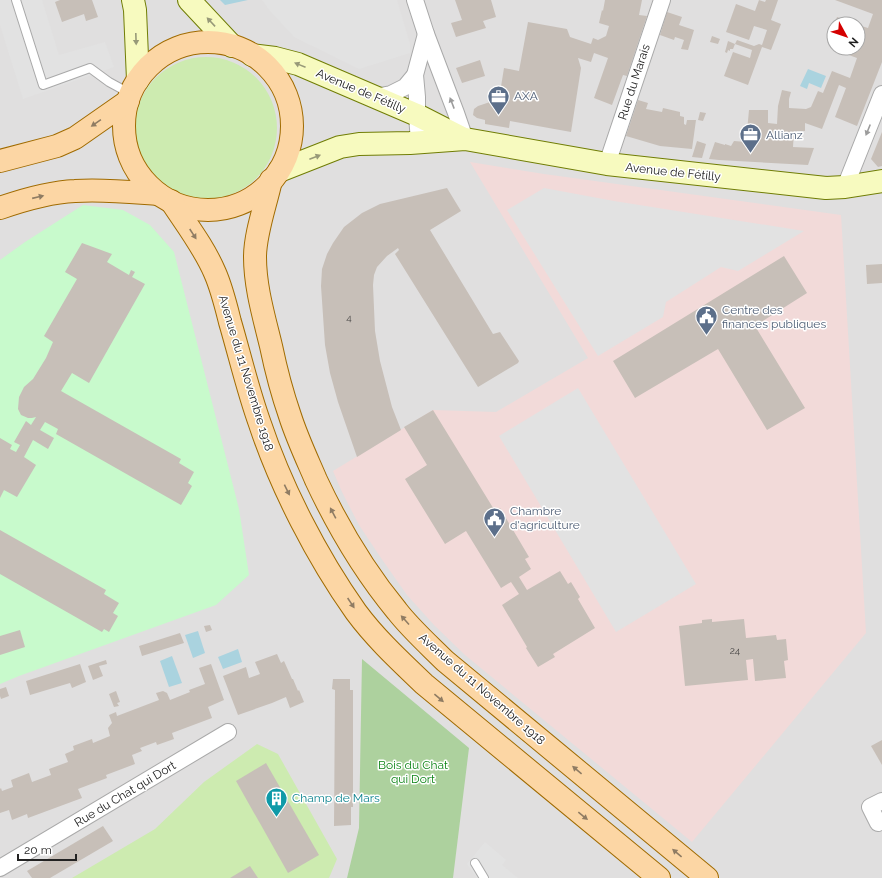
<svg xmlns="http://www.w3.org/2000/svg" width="882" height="878" font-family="Raleway,sans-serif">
  <rect width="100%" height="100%" fill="#f2efe9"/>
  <path fill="#e0dfdf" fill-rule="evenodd" d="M0,0H882V878H0ZM834,24H858V48H834Z"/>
  <path fill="#f2dad9" d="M470,162L544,174L841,215L866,633L692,842L465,655L434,625L407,595L381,558L359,525L342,492L333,471L433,410L496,412L588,358Z"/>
  <g fill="#cdebb0">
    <circle cx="206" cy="128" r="71"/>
    <path d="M257,744L278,754L337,859L329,878H72L155,829L204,782Z"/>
  </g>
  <path fill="#add19e" d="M362,659L469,748L453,878H347L359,828Z"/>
  <path fill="#c8facc" d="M83,205L123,210L150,225L174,252L239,509L249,575L216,605L19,676L0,684V260L25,242Z"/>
  <g fill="#e2e2e2">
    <path d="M0,0H42L59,55L105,42L114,67L23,99L0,25Z"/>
    <path d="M262,0H397L410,44V53L359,69L294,37L270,11Z"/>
    <path d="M544,188L614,201L804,231L738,271L721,267L666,302L663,317L598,356L507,210Z"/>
    <path d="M578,388L696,584L616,632L499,436Z"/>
    <path d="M485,842L506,860L502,865L518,878H477L467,864Z"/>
  </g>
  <g fill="#aad3df">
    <path d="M220,0H248L225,5Z"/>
    <path d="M808,69L826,76L821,88L809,83L807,89L800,86Z"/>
    <path d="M198,631L205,653L193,658L185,635Z"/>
    <path d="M238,649L242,662L223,669L218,657Z"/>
    <path d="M172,656L182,683L169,687L160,661Z"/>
  </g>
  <g fill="#c7bfb8">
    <path d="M60,0H92L98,17L86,21L84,14L62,22L55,2Z"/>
    <path d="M455,0H491L496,17L483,21L486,28L456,37L451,23L462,20Z"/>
    <path d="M605,0H642L639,15L647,16L627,76L623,75L612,105L594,98L608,58L594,53L591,62L578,58L581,68L571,132L510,121L509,128L485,124V120L477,118L473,115L474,109L478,106L499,99L504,68L519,71L528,22L567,29L570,37L591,44L593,38L598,40L606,36L609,26L599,23L602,10L603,11Z"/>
    <path d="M759,0L765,2L766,0H778L771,20L781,24L771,50L762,47L748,85L724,76L733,52L750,58L752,50L735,44L737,40L754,46L759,44L762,45L767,30L754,26L749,40L726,32L736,4L755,11Z"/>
    <path d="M835,0H882V62L857,126L835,117L846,88L839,85L822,129L805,123V131H794L793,147L814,148L808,165L719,160L709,159L715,142L725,145V144L731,146L734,141L746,142L749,110H768V123L777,124L778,106L782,90L791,92L789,99V108L806,109L811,107L818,91L823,93L832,71L850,78L857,58L835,50V48H858V25L868,28L873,14Z"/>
    <path d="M667,12L682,17L679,25L694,30L688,50L681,49L684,40L675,37L674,40L660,35Z"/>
    <path d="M837,17L856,24H835Z"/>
    <path d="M834,27V45L830,43L832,37H830Z"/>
    <path d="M712,36L720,39L718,44L710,42Z"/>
    <path d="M728,41L735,44L733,49H730V51L728,50L727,53L725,52Z"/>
    <path d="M480,60L485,76L462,83L456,68Z"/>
    <path d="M638,100L648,103L646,109L662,112L663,108L680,112V116L684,117V124L686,125L687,120H696L692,149L660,146L626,136Z"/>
    <path d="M700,112L706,113L703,121L698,120Z"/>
    <path d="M882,132V166L878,167L871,159Z"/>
    <path d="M697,141L706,144L702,158L692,157Z"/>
    <path d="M447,188L461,211L430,230L493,334L500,332L519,361L518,363L478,387L395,254L399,250L398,248L387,256L377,267L374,275L373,285L375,331L380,361L392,407L401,430L357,457L338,402L330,373L325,345L321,286L322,269L327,254L333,243L344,227L362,213L380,204Z"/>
    <path d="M82,243L112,254L107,262L129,275L131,270L135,272L132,277L145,284L89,383L72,373L61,391L181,459L179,463L194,472L188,483L192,486L181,505L56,434L58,429L45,422L40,430L54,438L48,449L33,440L24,457L36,465L17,497L4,490L0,498V438L12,445L10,449L16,452L20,445L14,442L26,421L31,425L36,417L32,418H28L21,415L18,409L19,397L24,387L33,379L46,358L53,342L44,336L77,279L65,272Z"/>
    <path d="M784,256L807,293L755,326L805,408L767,430L718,349L635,398L613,361Z"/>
    <path d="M882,264V283L867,284L866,265Z"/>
    <path d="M433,410L495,511L500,508L529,557L525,559L531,569L519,577L527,590L560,571L568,584L571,582L580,597L578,599L595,628L553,654L555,657L538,667L526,648L527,647L502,605L519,594L511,582L501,588L466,531L445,544L405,479L427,465L404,427Z"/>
    <path d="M0,530L106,590L104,594L119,603L113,613L118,616L109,632L104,629L102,632L0,574Z"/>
    <path d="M712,619V622L744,619L746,638L776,635L777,640L786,639L788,660L784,661L786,678L755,681L753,659L746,660L748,680L685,686L679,626L702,623V620Z"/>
    <path d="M210,625L212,630L206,632L204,626Z"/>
    <path d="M20,630L25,647L0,655V636Z"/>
    <path d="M180,633L184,643L142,656L139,646Z"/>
    <path d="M277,654L281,663L284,661L292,679H293L298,691L299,690L304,702L290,708L286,697L272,703L238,715L223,676L246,667L249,678L260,674L255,662Z"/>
    <path d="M106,660L107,664L99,666L103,676L93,680L88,666Z"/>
    <path d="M80,664L86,682L72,688L70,683L30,695L26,681Z"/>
    <path d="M211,664L224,700L208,707L212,718L172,733L174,739L157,745L156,742L140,748L142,751L132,755L135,764L106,775L107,778L78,789L82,798L28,818L27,814L12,820L9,810L0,813V789L1,788L2,791L13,787L11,780L29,773L32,782L51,775L49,769L68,762L65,754L74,750L73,746L92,739L93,743L110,736L108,728L112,723L109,715L116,712L117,716L159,700L156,693L163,691L167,693L170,700L190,692L189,690L205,684L199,668Z"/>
    <path d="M333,679H350V690H353V807H351V825L334,826L335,690L332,689Z"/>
    <path d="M6,687L9,696L1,699L0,696V689Z"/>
    <path d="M116,691L120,702L117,703L119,706L114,707L109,694Z"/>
    <path d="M882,740V765L871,746Z"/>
    <path d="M266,763L319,855L288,873L236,781Z"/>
    <path d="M103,826L113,841L50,878H32L27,871Z"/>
    <path d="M250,866L258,878H230Z"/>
  </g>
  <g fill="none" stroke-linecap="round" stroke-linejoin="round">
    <defs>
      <g id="lane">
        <path d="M16,0L43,85L90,68L109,82L131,94"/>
        <path d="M475,863L484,878"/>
      </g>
      <g id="street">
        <path d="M415,0L426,34L456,113L465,139"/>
        <path d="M375,97L391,94L405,87L415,75"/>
        <path d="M419,142L417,115V97L415,75L426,34"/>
        <path d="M607,164L662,0"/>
        <path d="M845,187L882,94"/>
        <path d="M882,801L870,807L878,823L882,821"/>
        <path d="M0,868L228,732"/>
      </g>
      <g id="secondary">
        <path d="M133,0L135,10L138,80"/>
        <path d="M189,0L232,46"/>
        <path d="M252,55L275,58L298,64L417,115L464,139"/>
        <path d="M279,171L340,147L359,144L410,143L465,139L607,164L826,188L845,187L882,181"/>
      </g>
      <g id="primary">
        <circle cx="208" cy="126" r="84"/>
        <path d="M0,161L57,146L75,138L128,101"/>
        <path d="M271,180C266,204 255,233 255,257C255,287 264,317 271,346C276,370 282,393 290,416C297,438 307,459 316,480C338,527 364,571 397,611C411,629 429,645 445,661L707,878"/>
        <path d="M171,201C186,224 204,247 215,273C222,289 226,306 230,322C240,356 248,391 260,424C281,487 317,557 356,612C376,639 400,661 424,684L659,878"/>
        <path d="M0,208C23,200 51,192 75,191C103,189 131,192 158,194"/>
      </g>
    </defs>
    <use href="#lane" stroke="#a9a9a9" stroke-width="10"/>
    <use href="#street" stroke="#a9a9a9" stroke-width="18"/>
    <use href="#secondary" stroke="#707d05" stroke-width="24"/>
    <use href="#primary" stroke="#a06b00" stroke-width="24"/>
    <use href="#lane" stroke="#fff" stroke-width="8"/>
    <use href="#street" stroke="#fff" stroke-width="16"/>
    <use href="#secondary" stroke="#f7fabf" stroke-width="22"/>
    <use href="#primary" stroke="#fcd6a4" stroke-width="22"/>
  </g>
  <defs><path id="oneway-solid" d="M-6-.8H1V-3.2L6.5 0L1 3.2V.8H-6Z"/></defs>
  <g fill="#979978">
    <use href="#oneway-solid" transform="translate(211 22) rotate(-133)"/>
    <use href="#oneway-solid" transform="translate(136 39) rotate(88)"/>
    <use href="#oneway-solid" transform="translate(300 65) rotate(-158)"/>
    <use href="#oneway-solid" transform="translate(315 157) rotate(-21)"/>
  </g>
  <g fill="#9c9c9c">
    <use href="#oneway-solid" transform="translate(452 103) rotate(-111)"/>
    <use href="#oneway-solid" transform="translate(868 130) rotate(112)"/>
  </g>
  <g fill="#8f7c63">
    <use href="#oneway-solid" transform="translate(96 123) rotate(145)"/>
    <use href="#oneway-solid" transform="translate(38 197) rotate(-13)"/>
    <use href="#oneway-solid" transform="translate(193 234) rotate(57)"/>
    <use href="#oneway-solid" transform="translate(287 490) rotate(64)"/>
    <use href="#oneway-solid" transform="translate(333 513) rotate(-118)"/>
    <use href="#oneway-solid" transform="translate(351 603) rotate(56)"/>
    <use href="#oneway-solid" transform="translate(405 620) rotate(-132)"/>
    <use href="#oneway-solid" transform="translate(439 698) rotate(40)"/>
    <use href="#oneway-solid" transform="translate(577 770) rotate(-140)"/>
    <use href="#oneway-solid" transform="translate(583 816) rotate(39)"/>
    <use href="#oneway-solid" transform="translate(677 853) rotate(-140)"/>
  </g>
  <defs>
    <symbol id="office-pin" viewBox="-11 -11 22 30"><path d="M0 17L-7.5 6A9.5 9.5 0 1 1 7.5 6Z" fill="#5c6f8a" stroke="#fff"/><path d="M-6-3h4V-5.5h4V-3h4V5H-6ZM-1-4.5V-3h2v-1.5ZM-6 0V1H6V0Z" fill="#fff"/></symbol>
    <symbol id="civic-pin" viewBox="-11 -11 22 30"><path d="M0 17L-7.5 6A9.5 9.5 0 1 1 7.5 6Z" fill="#5c6f8a" stroke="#fff"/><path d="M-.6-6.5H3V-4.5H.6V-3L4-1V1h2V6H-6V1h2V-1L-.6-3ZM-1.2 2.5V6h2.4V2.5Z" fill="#fff"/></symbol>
    <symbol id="building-pin" viewBox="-11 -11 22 30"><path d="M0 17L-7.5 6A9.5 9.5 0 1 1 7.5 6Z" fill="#0f9aa8" stroke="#fff"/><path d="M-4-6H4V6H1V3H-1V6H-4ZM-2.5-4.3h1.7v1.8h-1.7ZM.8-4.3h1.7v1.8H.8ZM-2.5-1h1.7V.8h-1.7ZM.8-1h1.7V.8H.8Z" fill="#fff"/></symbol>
  </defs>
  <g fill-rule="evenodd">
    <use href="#office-pin" x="486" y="84" width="25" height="34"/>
    <use href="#office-pin" x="738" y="122" width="25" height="34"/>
    <use href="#civic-pin" x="694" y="304" width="25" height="34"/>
    <use href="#civic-pin" x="482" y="506" width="25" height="34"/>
    <use href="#building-pin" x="264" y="786" width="25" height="34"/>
  </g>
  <g text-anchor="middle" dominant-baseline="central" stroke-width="3" stroke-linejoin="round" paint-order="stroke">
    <g font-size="10" fill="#4b4948">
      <text x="349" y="317">4</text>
      <text x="735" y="650">24</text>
    </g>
    <g font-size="12" fill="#222" stroke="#fff">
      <text transform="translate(634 82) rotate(-72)">Rue du Marais</text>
      <text transform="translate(361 91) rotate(23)">Avenue de Fétilly</text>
      <text transform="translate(673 172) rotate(6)">Avenue de Fétilly</text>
      <text transform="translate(246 373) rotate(73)">Avenue du 11 Novembre 1918</text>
      <text transform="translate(482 689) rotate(41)">Avenue du 11 Novembre 1918</text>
      <text transform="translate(125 794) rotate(-31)">Rue du Chat qui Dort</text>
    </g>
    <g font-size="12" fill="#4e5e75" stroke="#fff" text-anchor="start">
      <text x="514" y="96">AXA</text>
      <text x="766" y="135">Allianz</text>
      <text x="722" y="310">Centre des<tspan x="722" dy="14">finances publiques</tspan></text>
      <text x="510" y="511">Chambre<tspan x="510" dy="14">d'agriculture</tspan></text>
    </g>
    <g font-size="12" fill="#0c8416" stroke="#fff">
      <text x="413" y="765">Bois du Chat<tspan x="413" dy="14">qui Dort</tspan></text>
    </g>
    <g font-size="12" fill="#0d838f" stroke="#fff" text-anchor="start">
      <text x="292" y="798">Champ de Mars</text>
    </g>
  </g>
  <g transform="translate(846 36) rotate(130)"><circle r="19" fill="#ffffff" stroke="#a7a7a7"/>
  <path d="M0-3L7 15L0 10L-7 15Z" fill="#d40000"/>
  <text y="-6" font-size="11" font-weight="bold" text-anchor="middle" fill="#222222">N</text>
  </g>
  <path d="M18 854v6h58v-6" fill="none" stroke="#222222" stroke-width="2"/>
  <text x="24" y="854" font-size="12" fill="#222222" stroke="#ffffff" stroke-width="3" paint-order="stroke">20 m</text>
</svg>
